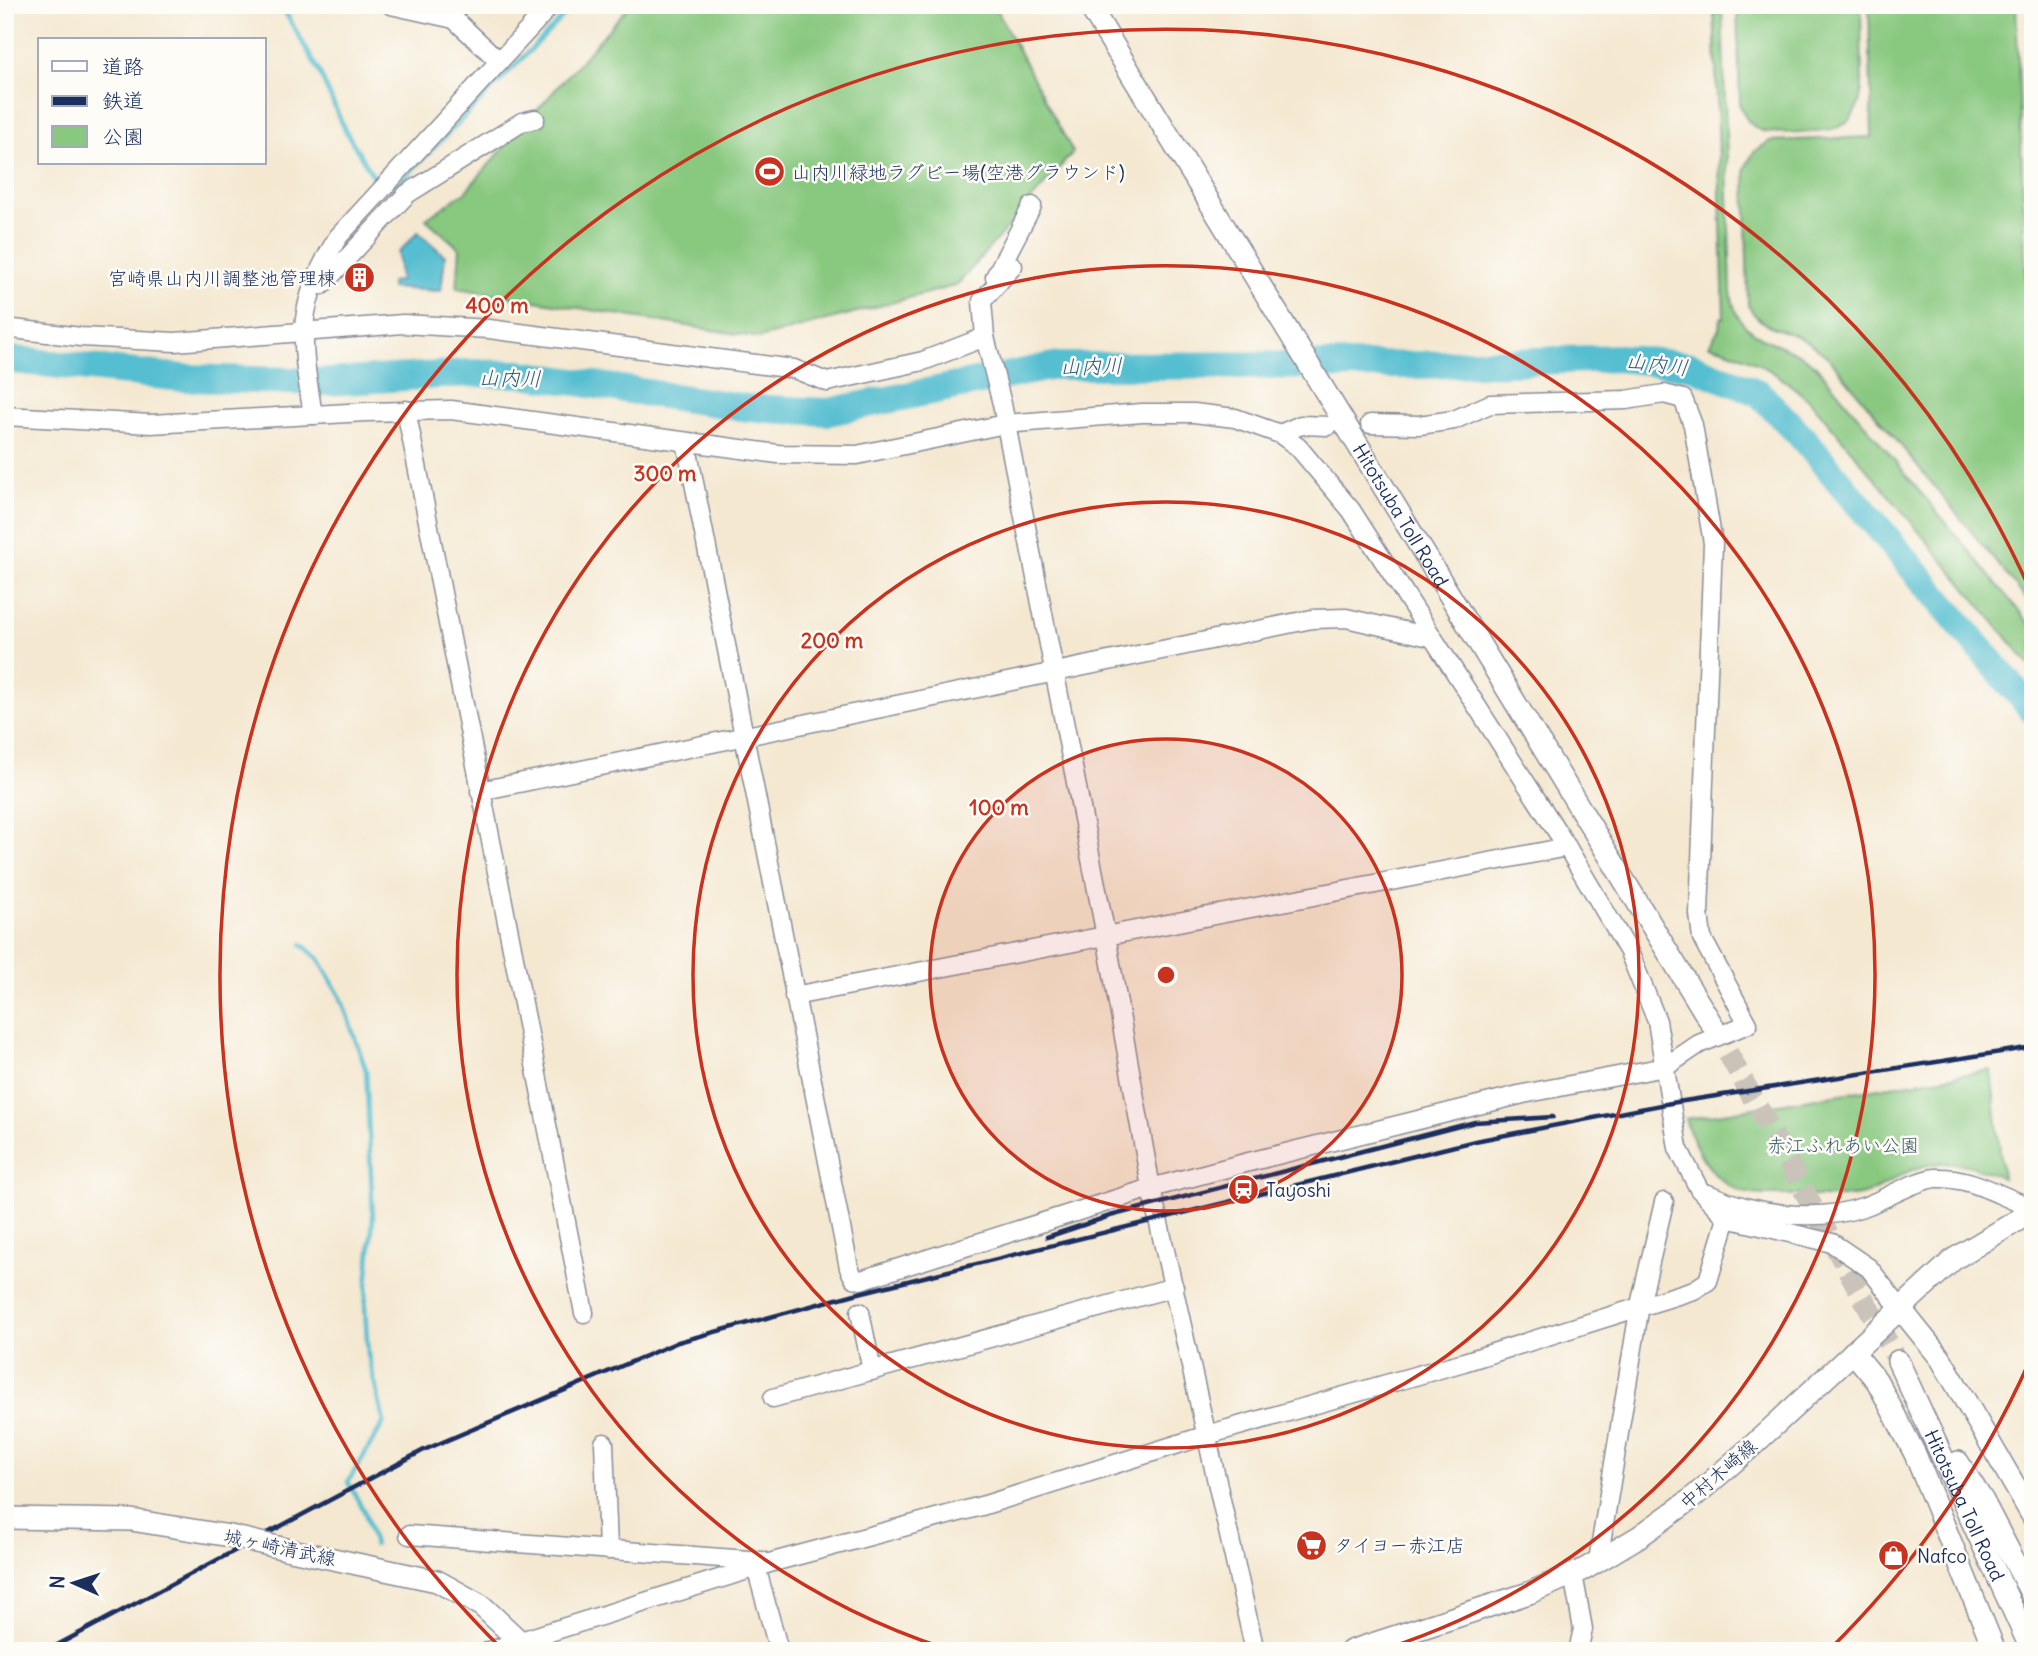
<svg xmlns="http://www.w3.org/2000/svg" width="2038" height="1656" font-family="Delius,'Klee One',sans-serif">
  <rect width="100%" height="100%" fill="#fdfcf7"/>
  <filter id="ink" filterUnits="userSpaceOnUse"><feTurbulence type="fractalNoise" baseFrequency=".0143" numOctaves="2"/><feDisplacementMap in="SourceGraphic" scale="14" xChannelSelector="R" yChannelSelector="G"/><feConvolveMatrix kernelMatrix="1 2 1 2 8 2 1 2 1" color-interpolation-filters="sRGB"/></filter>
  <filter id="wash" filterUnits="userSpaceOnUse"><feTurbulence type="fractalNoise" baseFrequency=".00686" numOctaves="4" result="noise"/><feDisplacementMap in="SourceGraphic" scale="28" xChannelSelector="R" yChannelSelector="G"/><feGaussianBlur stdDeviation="1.57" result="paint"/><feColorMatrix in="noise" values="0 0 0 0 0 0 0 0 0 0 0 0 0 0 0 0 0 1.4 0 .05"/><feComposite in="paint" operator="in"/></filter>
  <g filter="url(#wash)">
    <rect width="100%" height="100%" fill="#f4e8d1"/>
    <g fill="#88c87f" stroke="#527c6e" stroke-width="2">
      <path d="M630,5H994L1073,152L957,285L760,338L457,288L460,249L426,219L465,192Z"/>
      <path d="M1714,5H1722L1731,291C1737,348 1784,335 1819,369L2033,628V669L1813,404C1782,375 1750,355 1709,345L1719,329L1720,318L1724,317Z"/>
      <path d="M1737,5H1861L1862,89C1860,104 1855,118 1841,126C1830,132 1772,135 1760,130C1750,126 1744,116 1740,106Z"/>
      <path d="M1869,5H2016L2026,281H2033V607L1831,360C1821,351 1811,343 1799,337C1777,327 1760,328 1748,305L1745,168L1754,152L1770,141L1872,137Z"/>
      <path d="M1991,1070L2003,1178C1963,1160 1938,1156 1897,1177C1887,1183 1875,1191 1864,1194C1842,1199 1818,1197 1795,1195C1780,1195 1762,1196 1747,1193C1712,1184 1695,1150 1685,1119Z"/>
    </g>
    <path fill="#54bed0" stroke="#387697" stroke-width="2" d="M418,232L445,256L441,291L391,288V282L400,281L398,253Z"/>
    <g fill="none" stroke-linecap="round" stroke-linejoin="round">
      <g stroke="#54bed0" stroke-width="4.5">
        <path d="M281,5L318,69L345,130L379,186"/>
        <path d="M396,186L575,5"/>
        <path d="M302,944L319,959L341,998L366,1070L373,1218L365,1308L368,1355L384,1422L348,1482L365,1513L374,1545"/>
        <path d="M1974,1651L1983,1647"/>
      </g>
      <path stroke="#54bed0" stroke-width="28" d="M5,359L184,378L328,382L470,373L522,374L748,408L828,412L1054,366L1422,365L1619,358L1691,366L1759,393L1801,436L2033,711"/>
    </g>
  </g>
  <g filter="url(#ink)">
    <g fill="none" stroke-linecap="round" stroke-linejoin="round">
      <path stroke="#c9c3ba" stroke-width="21" stroke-dasharray="21 10" stroke-linecap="butt" d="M1713,1026L1898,1361"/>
      <defs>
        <g id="minor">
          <path d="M391,5L454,19L499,61"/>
          <path d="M1013,266L982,301L985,337L1002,404L1106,936L1151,1188L1255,1651"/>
          <path d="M995,277L1032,206"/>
          <path d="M314,281L322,285L407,194L522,122L535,119"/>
          <path d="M5,328L81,337L175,342L403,324L489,329L794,369L827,382L923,361L985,337"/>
          <path d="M406,410L584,1313"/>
          <path d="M313,415C300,336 295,308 338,237L551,5"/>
          <path d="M5,416L151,424L366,412L451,410L778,454L857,455L1005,424L1142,413H1194L1235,418L1280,434L1298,447L1351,510L1567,847L1629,952L1657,1021L1678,1148L1699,1189L1727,1218L1832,1243L1869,1268L1900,1308"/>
          <path d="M1280,434L1301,425L1328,426"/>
          <path d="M686,442L849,1268L854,1278L861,1280L1151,1188L1245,1163L1523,1094L1665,1067L1699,1044L1748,1024L1702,938L1699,914L1713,543L1693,425L1683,399L1664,394L1626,400L1490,404L1454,420L1419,425L1370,424"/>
          <path d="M480,791L1312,619L1346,618L1430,637"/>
          <path d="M794,996L1567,847"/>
          <path d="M1708,1194C1754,1215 1819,1223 1866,1206C1885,1199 1918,1179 1936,1178C1974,1177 1998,1196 2033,1208"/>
          <path d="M860,1312L872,1371"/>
          <path d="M773,1398L1174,1287"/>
          <path d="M604,1443L608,1550"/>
          <path d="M409,1535L762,1561"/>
          <path d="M1598,1561L1640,1305L1664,1202"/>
          <path d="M756,1567L779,1651"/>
          <path d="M1573,1574L1583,1629L1578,1651"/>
          <path d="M489,1651L773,1562L985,1505L1207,1435L1464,1362L1694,1290L1708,1281L1727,1218"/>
        </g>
        <g id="major">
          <path id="s1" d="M1089,5L1713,1026"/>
          <path d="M1900,1308L1941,1359L2033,1517"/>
          <path d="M1853,1352L1877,1381L1915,1454L1995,1651"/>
          <path id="s2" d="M1898,1361L2032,1651"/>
          <path d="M1958,1462L1983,1501L2033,1597"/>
          <path d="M5,1518L131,1520L230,1536"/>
          <path d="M286,1549L437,1581L482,1606L530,1651"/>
          <path d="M1351,1651L1529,1593L1585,1569L1640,1536L1690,1500L1751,1447L1954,1259L2033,1211"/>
        </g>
      </defs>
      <use href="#minor" stroke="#888c98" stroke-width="21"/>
      <use href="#major" stroke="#888c98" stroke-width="24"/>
      <use href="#minor" stroke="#fff" stroke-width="18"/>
      <use href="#major" stroke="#fff" stroke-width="21"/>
      <g stroke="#1b2f5e" stroke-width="4.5">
        <path d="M1047,1237L1110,1216L1475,1122L1553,1117"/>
        <path d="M46,1651L424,1450L678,1342L855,1294L1475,1141L1671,1103L2033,1047"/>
      </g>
      <defs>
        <path id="major-bridge" d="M230,1536L286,1549"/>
      </defs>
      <use href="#major-bridge" stroke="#888c98" stroke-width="24" stroke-linecap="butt"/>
      <use href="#major-bridge" stroke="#fff" stroke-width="21"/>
    </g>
  </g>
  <circle cx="1166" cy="975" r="236" fill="#c8321e" fill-opacity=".12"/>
  <g fill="none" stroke="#c8321e" stroke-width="3.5">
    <circle cx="1166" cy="975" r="236"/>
    <circle cx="1166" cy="975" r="473"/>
    <path d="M947 1649A709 709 0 1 1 1385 1649"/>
    <path d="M2030 1360A946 946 0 0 1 1829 1650M503 1650A946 946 0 1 1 2030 590"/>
  </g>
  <defs>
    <symbol id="stadium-disc" viewBox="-11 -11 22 22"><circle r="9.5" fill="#c8321e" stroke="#fdfcf7"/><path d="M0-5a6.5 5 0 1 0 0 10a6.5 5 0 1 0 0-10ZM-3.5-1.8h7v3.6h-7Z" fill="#fff"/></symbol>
    <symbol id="building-disc" viewBox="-11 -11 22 22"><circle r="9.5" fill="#c8321e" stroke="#fdfcf7"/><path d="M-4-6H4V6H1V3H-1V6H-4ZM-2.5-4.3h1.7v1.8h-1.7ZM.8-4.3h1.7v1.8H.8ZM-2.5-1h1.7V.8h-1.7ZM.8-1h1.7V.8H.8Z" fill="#fff"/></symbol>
    <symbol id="station-disc" viewBox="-11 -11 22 22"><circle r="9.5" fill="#c8321e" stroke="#fdfcf7"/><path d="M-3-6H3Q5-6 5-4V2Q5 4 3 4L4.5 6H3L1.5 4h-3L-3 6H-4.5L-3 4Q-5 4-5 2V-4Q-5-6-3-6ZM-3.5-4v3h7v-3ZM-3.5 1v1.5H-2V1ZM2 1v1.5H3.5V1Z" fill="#fff"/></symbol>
    <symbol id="supermarket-disc" viewBox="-11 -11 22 22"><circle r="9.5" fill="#c8321e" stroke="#fdfcf7"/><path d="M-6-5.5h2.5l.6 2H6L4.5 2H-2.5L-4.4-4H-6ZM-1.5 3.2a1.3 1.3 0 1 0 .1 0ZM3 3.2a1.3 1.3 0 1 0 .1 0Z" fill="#fff"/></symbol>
    <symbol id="shop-disc" viewBox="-11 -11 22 22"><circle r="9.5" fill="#c8321e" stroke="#fdfcf7"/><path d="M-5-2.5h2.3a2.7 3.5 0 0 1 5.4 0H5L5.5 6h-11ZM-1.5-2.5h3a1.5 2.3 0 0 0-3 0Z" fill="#fff"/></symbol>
  </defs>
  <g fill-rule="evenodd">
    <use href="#stadium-disc" x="752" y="154" width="35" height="35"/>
    <use href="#building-disc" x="342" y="260" width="35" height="35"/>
    <use href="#station-disc" x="1226" y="1172" width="35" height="35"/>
    <use href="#supermarket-disc" x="1294" y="1528" width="35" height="35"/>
    <use href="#shop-disc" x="1876" y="1538" width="35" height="35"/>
  </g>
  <g text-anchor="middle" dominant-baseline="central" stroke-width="5" stroke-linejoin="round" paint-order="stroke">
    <g font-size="19" fill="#1b2f5e" stroke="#fdfcf7" text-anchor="start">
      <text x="792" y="172">山内川緑地ラグビー場(空港グラウンド)</text>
      <text x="336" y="278" text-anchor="end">宮崎県山内川調整池管理棟</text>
      <text x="1266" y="1190">Tayoshi</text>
      <text x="1334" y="1545">タイヨー赤江店</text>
      <text x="1917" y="1556">Nafco</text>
    </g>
    <g font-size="19" fill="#1b2f5e" stroke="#fdfcf7">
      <text stroke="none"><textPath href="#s1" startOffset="598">Hitotsuba Toll Road</textPath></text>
      <text transform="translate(1718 1474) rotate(-41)">中村木崎線</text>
      <text stroke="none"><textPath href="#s2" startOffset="159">Hitotsuba Toll Road</textPath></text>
      <text transform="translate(280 1547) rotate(12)">城ヶ崎清武線</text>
    </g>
    <g font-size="19" fill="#3c5d68" stroke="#fdfcf7">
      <text x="1843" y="1145">赤江ふれあい公園</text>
    </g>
    <g font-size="21" font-style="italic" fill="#2c5a80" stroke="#fdfcf7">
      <text transform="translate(1657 364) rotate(7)">山内川</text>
      <text transform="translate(1091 366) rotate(-1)">山内川</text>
      <text transform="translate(510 378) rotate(1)">山内川</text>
    </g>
  </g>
  <circle cx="1166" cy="975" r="10" fill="#c8321e" stroke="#fdfcf7" stroke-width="3.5"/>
  <g font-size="21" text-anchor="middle" font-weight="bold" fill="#c8321e" stroke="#fdfcf7" stroke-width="5" stroke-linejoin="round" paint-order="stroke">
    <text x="497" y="313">400 m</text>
    <text x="665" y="481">300 m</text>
    <text x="832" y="648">200 m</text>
    <text x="999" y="815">100 m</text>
  </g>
  <rect width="2038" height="1656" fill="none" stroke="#fdfcf7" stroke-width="28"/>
  <rect x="38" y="38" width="228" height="126" fill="#fdfcf7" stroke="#a3aaba" stroke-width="2"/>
  <rect x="52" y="61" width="35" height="10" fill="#ffffff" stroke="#a3aaba" stroke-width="2"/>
  <text x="102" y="74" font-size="21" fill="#1b2f5e">道路</text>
  <rect x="52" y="96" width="35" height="10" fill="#1b2f5e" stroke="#a3aaba" stroke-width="2"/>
  <text x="102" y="108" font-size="21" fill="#1b2f5e">鉄道</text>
  <rect x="52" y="126" width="35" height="21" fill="#88c87f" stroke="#a3aaba" stroke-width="2"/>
  <text x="102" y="144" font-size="21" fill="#1b2f5e">公園</text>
  <g transform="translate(74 1583) rotate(273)" stroke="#fdfcf7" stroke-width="5" paint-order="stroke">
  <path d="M0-5L12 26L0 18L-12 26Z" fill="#1b2f5e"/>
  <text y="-10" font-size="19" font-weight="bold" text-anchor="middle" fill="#1b2f5e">N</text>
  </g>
</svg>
